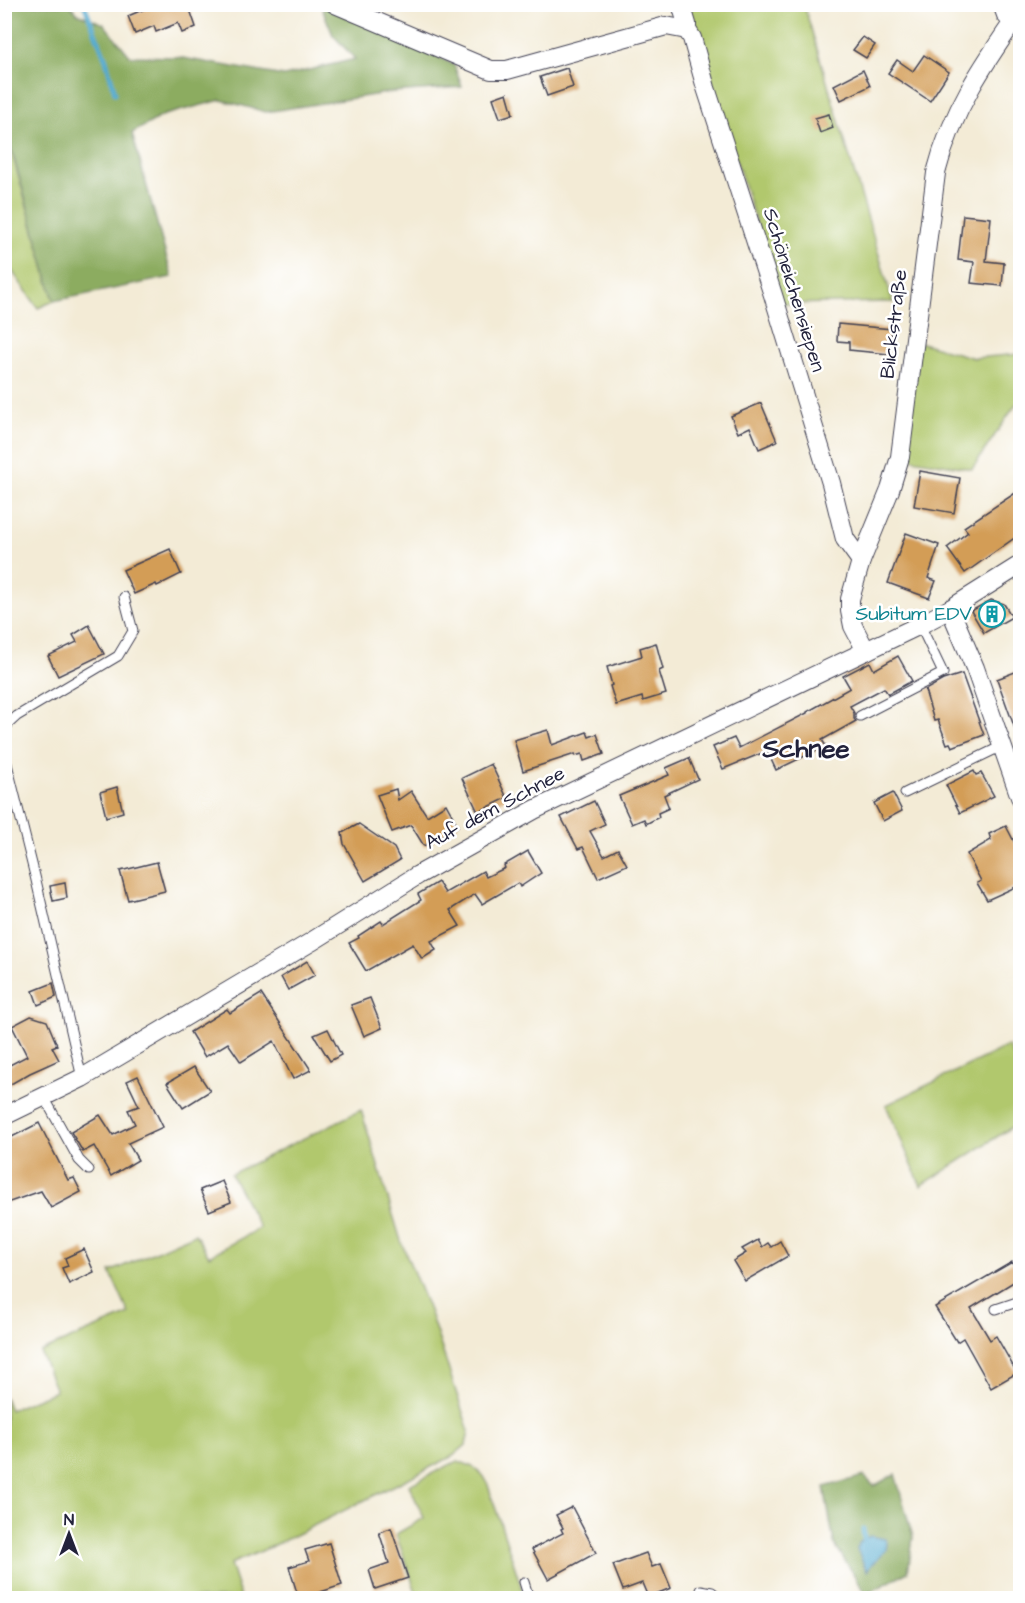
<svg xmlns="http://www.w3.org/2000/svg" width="1025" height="1603" font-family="'Architects Daughter',sans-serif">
  <rect width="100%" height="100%" fill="#fff"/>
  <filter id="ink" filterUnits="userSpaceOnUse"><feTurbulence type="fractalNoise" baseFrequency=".0167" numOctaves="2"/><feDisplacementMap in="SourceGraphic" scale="12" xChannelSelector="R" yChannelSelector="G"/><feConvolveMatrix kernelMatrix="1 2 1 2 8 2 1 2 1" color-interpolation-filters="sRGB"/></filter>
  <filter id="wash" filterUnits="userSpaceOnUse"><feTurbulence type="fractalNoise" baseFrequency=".008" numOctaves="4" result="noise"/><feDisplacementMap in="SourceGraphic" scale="24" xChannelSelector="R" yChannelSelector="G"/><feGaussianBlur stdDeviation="1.35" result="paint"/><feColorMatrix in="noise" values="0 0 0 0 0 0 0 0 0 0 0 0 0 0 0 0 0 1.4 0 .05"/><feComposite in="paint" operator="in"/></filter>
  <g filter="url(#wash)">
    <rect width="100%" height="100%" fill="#f3ebd6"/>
    <g fill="#b1c86d" stroke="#6a7554" stroke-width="1.5">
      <path d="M688,5H804L893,302L781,304Z"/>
      <path d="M4,126L54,301L38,308L5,261Z"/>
      <path d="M915,341L974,358L1020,354V404H1016L972,469L900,457Z"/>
      <path d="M1008,1046L1020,1068V1122L921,1186L886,1105Z"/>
      <path d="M361,1110L401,1241L430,1313L469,1431L466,1445L453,1456L271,1547L230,1564L241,1598H5V1397L10,1410L56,1391L40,1352L129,1314L110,1272L195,1234L209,1256L260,1228L231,1174Z"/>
      <path d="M457,1461C470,1465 481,1469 487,1482L525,1598H418L396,1534L424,1518L409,1485Z"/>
    </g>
    <g fill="#8cac60" stroke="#57674e" stroke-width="1.5">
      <path d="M4,5H70L77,13L104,24L130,56L177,57L284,76L355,59L333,35L321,6L400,37L454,65L462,87L393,92L266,112L221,100L164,115L132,133L172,277L54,301L5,126Z"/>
      <path d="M895,1474L913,1537L908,1572L866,1594L834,1543L824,1487L864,1476L874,1486Z"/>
    </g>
    <path fill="#52aacf" stroke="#3a6685" stroke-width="1.5" d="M870,1536L885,1539L887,1543L886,1550L871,1565L867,1571L857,1549L860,1541Z"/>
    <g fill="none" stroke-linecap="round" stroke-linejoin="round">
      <g stroke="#52aacf" stroke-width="5">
        <path d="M84,4L106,60L115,93"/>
        <path d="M863,1529L864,1538"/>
      </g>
    </g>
    <g id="blocks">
      <g fill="#d39d57">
        <path d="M157,4H188L196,27L182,33L178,23L156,32L154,26L135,34L128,16Z"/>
        <path d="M863,37L875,45L866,58L853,50Z"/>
        <path d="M924,55L949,72L930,101L888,73L897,60L913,71Z"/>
        <path d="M567,68L573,87L547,96L540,77Z"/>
        <path d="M863,70L870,86L841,100L834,85Z"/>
        <path d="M507,93L513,114L500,118L493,98Z"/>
        <path d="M829,114L833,128L820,133L815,118Z"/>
        <path d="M963,215L991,218L986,261L1004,263L1002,286L971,283L974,262L958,260Z"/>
        <path d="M838,324L892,329L889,354L849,350V342L837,341Z"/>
        <path d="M761,403L777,441L759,449L750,427L738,433L731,416Z"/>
        <path d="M920,471L960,478L954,513L914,506Z"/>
        <path d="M1020,490V534L965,573L947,548L968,532L964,527Z"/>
        <path d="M906,533L939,545L928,578L936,581L929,598L888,583Z"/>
        <path d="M170,549L181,574L157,586L156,584L134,594L123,570Z"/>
        <path d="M991,600L1004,604L1012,617L984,633L971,611Z"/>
        <path d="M89,625L104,654L58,676L48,656L77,642L73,635Z"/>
        <path d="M656,643L663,669L659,671L666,694L643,701L642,697L616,705L610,686L612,685L607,667L642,656L640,648Z"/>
        <path d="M898,656L912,681L888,694L884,688L850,706L854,713V719L856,721L822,740L826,746L776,770L767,751L723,769L713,747L734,738L739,748L807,713V712L850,688L843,676L870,662L874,670Z"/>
        <path d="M1020,670V739L1019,740L997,679Z"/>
        <path d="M962,674L984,735L952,747L950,743L947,744L938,720L934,721L925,690L943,680Z"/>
        <path d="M548,730L552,745L587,732L589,737L597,734L604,754L584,761L582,754L575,756V754L523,771L514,740Z"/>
        <path d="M689,758L698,779L664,795L669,808L658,813L659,817L646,824L644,819L632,824L619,796L669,775L666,768Z"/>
        <path d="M491,764L507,798L478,812L462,778Z"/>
        <path d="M974,771L976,775L981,773L994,796L960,813L946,785Z"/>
        <path d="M117,787L123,812L106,817L100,792Z"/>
        <path d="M396,789L398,800L411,791L427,816L446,804L458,826L424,846L411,825L392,832L377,795Z"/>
        <path d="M893,793L902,811L883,821L874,803Z"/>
        <path d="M594,801L605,824L590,831L604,856L618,849L627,865L598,878L583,847L578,849L561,817Z"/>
        <path d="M359,824L394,848L400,860L365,881L344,844L342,833Z"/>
        <path d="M1006,826L1020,853V885L987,900L977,883L981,881L967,854L991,840L989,834Z"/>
        <path d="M528,851L541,873L520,887L518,883L482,904L475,894L450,910L460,926L431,941L436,950L422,959L413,944L366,971L349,943L359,938L358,936L381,921L383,924L421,900L418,894L438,882L445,893L483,871L486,877L505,868L504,865Z"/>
        <path d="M157,862L165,891L128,900L120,871Z"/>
        <path d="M65,883L67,898L53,901L50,886Z"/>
        <path d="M307,961L315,975L288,990L281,977Z"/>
        <path d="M53,983L56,997L38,1005L33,991Z"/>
        <path d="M261,994L311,1070L293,1079L274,1041L241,1062L228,1043L205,1057L190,1032L227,1009L230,1013Z"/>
        <path d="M370,998L382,1028L364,1036L351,1005Z"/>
        <path d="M31,1016L47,1021L57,1045L52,1047L59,1060L30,1073L4,1088V1068L27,1056L12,1026Z"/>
        <path d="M328,1029L341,1055L330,1061L314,1035Z"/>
        <path d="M194,1067L210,1091L183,1108L167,1083Z"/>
        <path d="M138,1076L163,1127L128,1143L138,1160L111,1176L94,1146L83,1152L71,1132L100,1115L113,1135L135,1124L128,1110L139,1106L127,1081Z"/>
        <path d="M39,1123L68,1180L74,1178L81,1192L51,1208L41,1191L4,1204V1141Z"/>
        <path d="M222,1181L231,1202L209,1211L200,1190Z"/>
        <path d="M758,1240L762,1247L768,1243L771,1247L780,1241L788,1256L745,1281L733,1261L746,1253L742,1249Z"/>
        <path d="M84,1249L94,1272L69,1284L62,1268L68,1266L65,1258Z"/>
        <path d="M1012,1262L1020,1276V1278L971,1308L990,1340L996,1336L1017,1373L991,1388L963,1338L957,1342L935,1307Z"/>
        <path d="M572,1507L596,1553L548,1579L532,1549L563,1533L561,1529L563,1528L556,1515Z"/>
        <path d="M391,1528L408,1578L375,1589L369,1570L389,1563L379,1532Z"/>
        <path d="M329,1543L342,1585L299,1599L289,1567L309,1561L305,1550Z"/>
        <path d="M646,1553L652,1567L661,1564L671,1588L648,1597L642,1583L623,1590L613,1565Z"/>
      </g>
    </g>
  </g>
  <g filter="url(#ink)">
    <use href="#blocks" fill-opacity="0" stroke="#414052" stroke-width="1.5"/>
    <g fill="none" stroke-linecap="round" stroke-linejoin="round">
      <defs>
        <g id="lane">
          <path d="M860,716L943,673L920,625"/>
          <path d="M4,728L17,716L118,656L133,631L124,597"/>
          <path d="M4,752L35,876L82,1078"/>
          <path d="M905,793L1002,746"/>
          <path d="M44,1097L79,1160L89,1170"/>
          <path d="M996,1309L1020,1301"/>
          <path d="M524,1582L529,1598"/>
          <path d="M701,1590L712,1592L719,1598"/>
        </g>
        <g id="street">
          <path d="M335,4L491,70H507L666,26L687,30"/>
          <path d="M681,4L687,24V30L692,38L706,88L773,295L831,483L845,539L861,561"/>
          <path d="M1002,4L1006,15L1013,23"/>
          <path d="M950,609L975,668L1020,797"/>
          <path d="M866,651L853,626L850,611V599L861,561L890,490L900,457L936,173C952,110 983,65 1020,12"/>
          <path d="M4,1116L82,1078L311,942L418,875L534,810L920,625L950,609L1020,565"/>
        </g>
      </defs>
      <use href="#lane" stroke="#414052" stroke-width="11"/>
      <use href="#street" stroke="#414052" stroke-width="20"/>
      <use href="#lane" stroke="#fff" stroke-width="9"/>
      <use href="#street" stroke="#fff" stroke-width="18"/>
    </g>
  </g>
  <defs>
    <symbol id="building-ring" viewBox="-11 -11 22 22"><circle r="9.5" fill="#fff" stroke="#0f9aa8" stroke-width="1.5"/><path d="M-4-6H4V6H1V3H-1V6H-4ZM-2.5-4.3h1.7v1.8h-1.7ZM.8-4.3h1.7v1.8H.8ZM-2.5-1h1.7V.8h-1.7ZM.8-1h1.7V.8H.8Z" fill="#0f9aa8"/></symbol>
  </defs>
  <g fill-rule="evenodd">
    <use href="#building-ring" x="977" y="599" width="30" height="30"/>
  </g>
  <g text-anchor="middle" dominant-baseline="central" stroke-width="5" stroke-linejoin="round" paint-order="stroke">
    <g font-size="20" fill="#22223b" stroke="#fff">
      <text transform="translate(794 290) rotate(73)">Schöneichensiepen</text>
      <text transform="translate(894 324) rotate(-83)">Blickstraße</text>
      <text transform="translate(495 808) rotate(-28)">Auf dem Schnee</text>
    </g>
    <g font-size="20" fill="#0d838f" stroke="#fff" text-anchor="end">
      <text x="972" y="614">Subitum EDV</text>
    </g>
    <g font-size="26" font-weight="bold" fill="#22223b" stroke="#fff">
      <text x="806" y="749">Schnee</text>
    </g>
  </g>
  <rect width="1025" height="1603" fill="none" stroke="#fff" stroke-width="24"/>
  <g transform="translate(69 1534)" stroke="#ffffff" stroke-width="4.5" paint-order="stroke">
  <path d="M0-4.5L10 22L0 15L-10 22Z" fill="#22223b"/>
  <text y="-9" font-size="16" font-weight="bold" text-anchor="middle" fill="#22223b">N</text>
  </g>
</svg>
